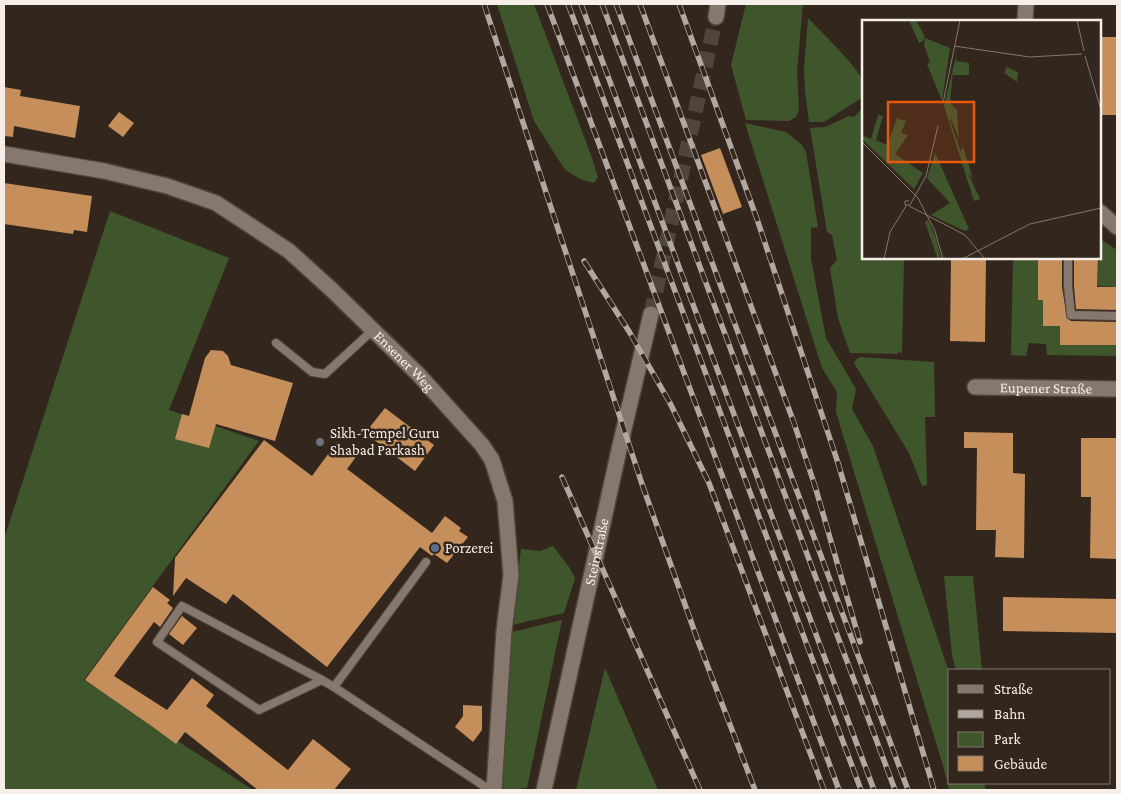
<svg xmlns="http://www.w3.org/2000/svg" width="1121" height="794" font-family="'Crimson Pro',serif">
  <rect width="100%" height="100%" fill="#33271d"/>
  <g fill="#3f562d">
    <path d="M497,4H534L591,155L598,177L594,183L582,180L565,170L534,121Z"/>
    <path d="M746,4H803L797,71L799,110L796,117L789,121L746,120L731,65Z"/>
    <path d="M808,18C822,33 856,65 863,81C865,86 864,92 863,97L824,122H809L805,91L804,68Z"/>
    <path d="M863,107L864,258H904L902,353L898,352V354L850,353L838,318L830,268L837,260L832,235L827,232L810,128L825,127L849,116L854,117Z"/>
    <path d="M745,123L786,132L802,145L806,152L818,227L811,228V259L826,338L856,389L852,409L873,446L950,675V783H984L986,790H949L944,769L836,412L837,392L822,368Z"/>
    <path d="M110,211L229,258L169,410L259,441L84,680L253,790H4V539Z"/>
    <path d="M1100,239L1117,250V287L1097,286Z"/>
    <path d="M1013,258H1038V299L1043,300V325L1060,326V345H1117V356L1047,355L1046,344L1029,343L1026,356L1011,355Z"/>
    <path d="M860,357L934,362L935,417H925L927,485L922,486L909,453L854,363L857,359Z"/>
    <path d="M553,546L569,567L575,578L564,613L512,625L521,549L540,551Z"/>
    <path d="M944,576H973L982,670H956L952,655Z"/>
    <path d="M562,620L527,788H523L522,790H497L503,693L512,632Z"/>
    <path d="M605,668L658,790H576Z"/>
  </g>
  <g fill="#c68e5b">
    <rect x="1100" y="37" width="17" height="78"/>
    <path d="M4,87L21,90L20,96L80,106L75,138L14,126L13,137L4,136Z"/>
    <path d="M119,112L134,123L123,137L108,126Z"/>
    <path d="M720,148L742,207L723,214L701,155Z"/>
    <path d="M4,183L92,196L87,232L74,230L73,234L4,224Z"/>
    <path d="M951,258H986L985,342L950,341Z"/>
    <path d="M1038,258H1062V287L1067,318L1071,321L1117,322V345H1060V326H1043V300H1038Z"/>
    <path d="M1074,258H1098L1097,287H1117V310L1076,309L1074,286Z"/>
    <path d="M211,350L223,351L228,356L231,365L293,383L275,441L216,424L209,448L175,439L182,414L189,416L205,358Z"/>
    <path d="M385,408L434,445L415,471L365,433Z"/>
    <path d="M964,432L1013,433V473L1025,474L1024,558L995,557L996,530H976L977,448H964Z"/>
    <path d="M1081,438H1117V559L1090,558L1091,497H1081Z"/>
    <path d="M264,440L312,476L337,442L356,457L347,469L432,533L445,516L461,528L459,531L468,537L447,563L434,554L432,556L420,547L327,667L233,594L226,604L186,578L173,596L175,558Z"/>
    <path d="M153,587L170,600L167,603L173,608L160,627L154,622L114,676L167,710L192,678L214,695L206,706L288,770L313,739L351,769L334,790H258L185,732L176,744L153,727L85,680Z"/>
    <path d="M1003,597L1117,599V633L1003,631Z"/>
    <path d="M182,616L197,628L183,645L169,634Z"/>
    <path d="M463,705L482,706V730L473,742L455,727L463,716Z"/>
  </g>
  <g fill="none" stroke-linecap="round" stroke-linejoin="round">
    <path stroke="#50453b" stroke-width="15" stroke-dasharray="15 8" stroke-linecap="butt" d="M651,314L716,17"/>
    <defs>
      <g id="lane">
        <path d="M1068,258V286L1071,315L1117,316"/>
        <path d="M276,343L312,372L325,374L373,330"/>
        <path d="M322,680L259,710L157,642L182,606L322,680L334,687L490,790"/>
        <path d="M334,687L426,562"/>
      </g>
      <g id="street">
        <path d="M1025,21L1026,4"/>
        <path id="s1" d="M4,154L104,171L167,186L216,203L289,251L332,290L419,375L482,445L492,460L505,501L511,575L504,631L494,790"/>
        <path d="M1100,212L1117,227"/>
        <path id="s2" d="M975,387L1117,389"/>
      </g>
      <g id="secondary">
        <path d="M716,17L718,4"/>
        <path id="s3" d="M544,790L619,450L651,314"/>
      </g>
    </defs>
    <use href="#lane" stroke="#4f453c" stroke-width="10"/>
    <use href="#street" stroke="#4f453c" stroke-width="18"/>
    <use href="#secondary" stroke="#4f453c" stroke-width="18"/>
    <use href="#lane" stroke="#86786c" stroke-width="8"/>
    <use href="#street" stroke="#86786c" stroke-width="15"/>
    <use href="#secondary" stroke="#86786c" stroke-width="15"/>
    <defs>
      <g id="rail">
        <path d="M484,4L642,484L698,641L755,790"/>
        <path d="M547,4L839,790"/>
        <path d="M568,4L861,790"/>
        <path d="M581,4L874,790"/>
        <path d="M602,4L895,790"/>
        <path d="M616,4L908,790"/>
        <path d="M640,4L794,423L815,486L860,642"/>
        <path d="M679,4L757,219L838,463L934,790"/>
        <path d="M584,261L630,333L670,403L709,483L824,790"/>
        <path d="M562,477L700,790"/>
      </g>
    </defs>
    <use href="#rail" stroke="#b1a8a1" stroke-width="5.5"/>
    <use href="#rail" stroke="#33271d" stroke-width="4" stroke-dasharray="11" stroke-linecap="butt"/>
  </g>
  <circle fill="#6b7280" stroke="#33271d" stroke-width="2" cx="320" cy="442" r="5"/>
  <circle fill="#5c6f8a" stroke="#33271d" stroke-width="2" cx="435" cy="548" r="5"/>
  <g text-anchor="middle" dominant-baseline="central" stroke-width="5" stroke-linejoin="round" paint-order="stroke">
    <g font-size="15" fill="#f6eee8" stroke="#33271d">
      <text stroke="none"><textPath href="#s1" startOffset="465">Ensener Weg</textPath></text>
      <text stroke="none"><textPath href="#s2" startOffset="71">Eupener Straße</textPath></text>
      <text stroke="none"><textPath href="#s3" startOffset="244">Steinstraße</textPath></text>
    </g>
    <g font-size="15" fill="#f6eee8" stroke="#33271d" text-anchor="start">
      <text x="330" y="433">Sikh-Tempel Guru<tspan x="330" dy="17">Shabad Parkash</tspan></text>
      <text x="445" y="548">Porzerei</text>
    </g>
  </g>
  <g transform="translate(862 20)">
    <rect width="239" height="239" fill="#33271d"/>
    <path d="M47,0H54L63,17L61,21L57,23ZM63,18L88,28L80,81L65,44L68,42L62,25ZM95,32L94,41L107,43V55H91V51L88,83L95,90L97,119L89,99L88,101L99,132L101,126L111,159L106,153L118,179L112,181L82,86ZM145,47L156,52L155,62L142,53ZM16,95L21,96L14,120L25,125L35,98L44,101L39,113L46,115L33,134L61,153L52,169L0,119V115L9,119ZM73,133L107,209L103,211L69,195L88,183L65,158ZM66,200L74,218L79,239L75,237L63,202Z" fill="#3f562d"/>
    <path fill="none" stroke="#81776e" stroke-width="1" d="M215,0L222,31M92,26L168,37L220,34M223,36L239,90M81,83L98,0M0,122L56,178L73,211L81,239M47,181H43V185H48L64,156L76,106M47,186L103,215L123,239M22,239L28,212L44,186M100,239L168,204L239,188"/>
    <path fill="#e8590c" fill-opacity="0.15" stroke="#e8590c" stroke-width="2.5" d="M26,82H112V142H26Z"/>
    <rect width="239" height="239" fill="none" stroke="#f6eee8" stroke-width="2.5"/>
  </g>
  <rect width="1121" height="794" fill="none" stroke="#f6eee8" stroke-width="10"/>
  <rect x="948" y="669" width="162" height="115" fill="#33271d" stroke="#81776e"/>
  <rect x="958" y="685" width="25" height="8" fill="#86786c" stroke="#81776e"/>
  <text x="994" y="694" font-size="15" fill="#f6eee8">Straße</text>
  <rect x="958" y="710" width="25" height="8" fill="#b1a8a1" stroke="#81776e"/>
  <text x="994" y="719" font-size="15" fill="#f6eee8">Bahn</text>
  <rect x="958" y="732" width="25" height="15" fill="#3f562d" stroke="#81776e"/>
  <text x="994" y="744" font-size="15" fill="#f6eee8">Park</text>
  <rect x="958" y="756" width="25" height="15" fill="#c68e5b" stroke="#81776e"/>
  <text x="994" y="769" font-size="15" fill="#f6eee8">Gebäude</text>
</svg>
